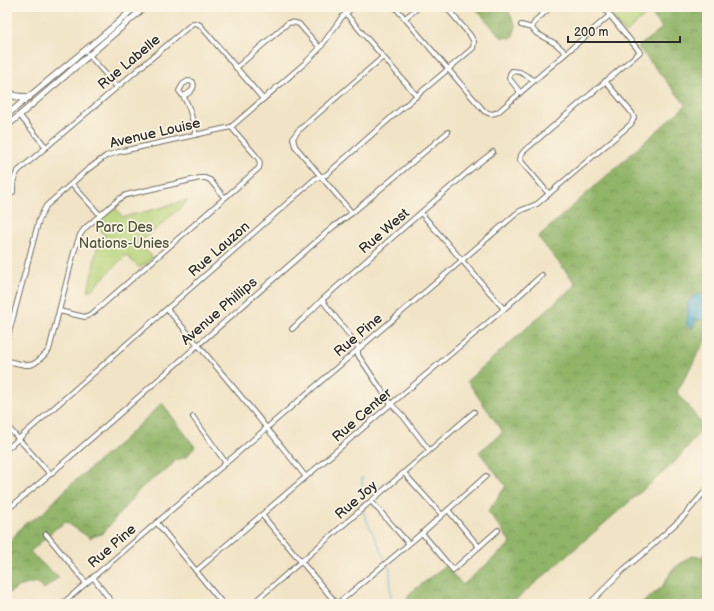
<svg xmlns="http://www.w3.org/2000/svg" width="714" height="611" font-family="'Balsamiq Sans',sans-serif">
  <defs>
    <pattern id="forest-crowns" width="20" height="18" patternUnits="userSpaceOnUse"><rect width="20" height="18" fill="#90b468"/><path d="M2 6a3 3 0 1 1 6 0M12 15a3 3 0 1 1 6 0" fill="none" stroke="#769356"/></pattern>
    <pattern id="water-ripples" width="26" height="14" patternUnits="userSpaceOnUse"><rect width="26" height="14" fill="#4faccd"/><path d="M2 4q2-2 4 0t4 0M15 11q2-2 4 0t4 0" fill="none" stroke="#428ca7"/></pattern>
  </defs>
  <rect width="100%" height="100%" fill="#fcf5e5"/>
  <filter id="ink" filterUnits="userSpaceOnUse"><feTurbulence type="fractalNoise" baseFrequency=".025" numOctaves="2"/><feDisplacementMap in="SourceGraphic" scale="8" xChannelSelector="R" yChannelSelector="G"/><feConvolveMatrix kernelMatrix="1 2 1 2 8 2 1 2 1" color-interpolation-filters="sRGB"/></filter>
  <filter id="wash" filterUnits="userSpaceOnUse"><feTurbulence type="fractalNoise" baseFrequency=".012" numOctaves="4" result="noise"/><feDisplacementMap in="SourceGraphic" scale="16" xChannelSelector="R" yChannelSelector="G"/><feGaussianBlur stdDeviation="0.9" result="paint"/><feColorMatrix in="noise" values="0 0 0 0 0 0 0 0 0 0 0 0 0 0 0 0 0 1.4 0 .05"/><feComposite in="paint" operator="in"/></filter>
  <g filter="url(#wash)">
    <rect width="100%" height="100%" fill="#f1e4c6"/>
    <g fill="#b5d278" stroke="#707e52">
      <path d="M603,7H645L649,12L626,33Z"/>
      <path d="M187,200V202L140,243L153,258L140,268L126,255L89,292L88,291L98,244L105,236L94,223L114,207L123,217L160,208Z"/>
    </g>
    <g fill="url(#forest-crowns)" stroke="#5e704a">
      <path d="M474,7H508L507,8L516,27L512,38L501,37Z"/>
      <path d="M646,7H707V337L677,392L704,427L673,464L629,502L511,604H407L409,594L445,566L463,585L511,543L488,511L506,486L479,452L503,432L467,381L576,284L538,237L686,105L638,47L662,28Z"/>
      <path d="M162,403L195,447L186,457L176,460L167,470L158,475L141,488L103,533L90,538L66,522L55,529L30,552L45,566L59,577L44,589L36,582L18,587L8,594L7,593V545L24,524L42,514L69,486L122,441Z"/>
      <path d="M707,551V604H641L662,587L672,570L691,556L701,557Z"/>
    </g>
    <path fill="url(#water-ripples)" stroke="#3d6c7c" d="M707,292V323L706,324L702,320H696L692,328L687,325L688,307L687,304L692,297Z"/>
    <g fill="none" stroke-linecap="round" stroke-linejoin="round">
      <g stroke="#4faccd" stroke-width="1">
        <path d="M362,477L363,506"/>
        <path d="M363,510L365,517L385,559"/>
        <path d="M388,565L390,570L391,604"/>
      </g>
    </g>
  </g>
  <g filter="url(#ink)">
    <g fill="none" stroke-linecap="round" stroke-linejoin="round">
      <defs>
        <g id="minor">
          <path d="M395,7L484,111C490,114 492,115 498,112L610,15"/>
          <path d="M346,14L417,96"/>
          <path d="M405,18L419,7"/>
          <path d="M521,25L532,28L536,33L556,44L566,53"/>
          <path d="M532,28C534,19 545,13 551,7"/>
          <path d="M88,54L117,87"/>
          <path d="M236,68L288,23C292,22 295,22 299,24L320,48"/>
          <path d="M520,92L509,78L510,74L512,71L520,72L534,80"/>
          <path d="M184,96C189,93 196,89 193,82L188,81L183,84L179,91C190,103 192,119 196,135"/>
          <path d="M20,116L46,147"/>
          <path d="M72,184L100,215"/>
          <path d="M13,192C13,184 13,178 18,171L193,23H196L200,25L263,99"/>
          <path d="M549,194L520,160L521,155L524,151L640,52L603,7"/>
          <path d="M352,213L295,146L293,138L298,131L383,57"/>
          <path d="M421,213L504,309"/>
          <path d="M322,300L357,345L358,347V355L391,404L403,416L429,450"/>
          <path d="M167,309C215,364 261,420 306,477"/>
          <path d="M59,311L85,317L93,313L259,168L260,163L258,158L231,127"/>
          <path d="M292,329L306,316L322,300L394,236L470,170L493,152"/>
          <path d="M7,340L39,220L46,206L87,170L106,156L118,152L231,127L305,63L320,48L342,17L353,7"/>
          <path d="M7,361C31,366 31,370 49,350L74,252L80,235L85,228L119,199L126,195L200,178H205L210,180L224,197"/>
          <path d="M193,417L226,463"/>
          <path d="M7,426L50,474"/>
          <path d="M7,449L316,178L326,175L394,115L473,48L474,42L470,35L446,7"/>
          <path d="M404,473L442,515"/>
          <path d="M371,501L408,543"/>
          <path d="M7,510L54,471L333,227L352,213L448,132"/>
          <path d="M448,510L479,547"/>
          <path d="M262,515L337,604"/>
          <path d="M157,523L223,604"/>
          <path d="M422,533L453,570L498,530"/>
          <path d="M46,534L86,583"/>
          <path d="M196,571L391,404L504,309L542,275"/>
          <path d="M93,577L113,604"/>
          <path d="M62,604L305,395L517,213L522,210L537,204L631,124L634,118L632,113L605,81"/>
          <path d="M252,604L474,412"/>
          <path d="M337,604L422,533L486,476"/>
          <path d="M589,604L623,570L645,552L684,516L707,489"/>
        </g>
        <g id="major">
          <path d="M7,115L113,27L135,7"/>
          <path d="M7,126L145,7"/>
        </g>
        <path id="highway" d="M7,89C12,98 20,97 29,97"/>
      </defs>
      <use href="#minor" stroke="#706c61" stroke-width="6"/>
      <use href="#major" stroke="#706c61" stroke-width="7"/>
      <use href="#highway" stroke="#706c61" stroke-width="8"/>
      <use href="#minor" stroke="#fff" stroke-width="4"/>
      <use href="#major" stroke="#fff" stroke-width="5"/>
      <use href="#highway" stroke="#fff" stroke-width="6"/>
    </g>
  </g>
  <g text-anchor="middle" dominant-baseline="central" stroke-width="3.5" stroke-linejoin="round" paint-order="stroke">
    <g font-size="14" fill="#2b2b2b" stroke="#fcf5e5">
      <text transform="translate(129 62) rotate(-40)">Rue Labelle</text>
      <text transform="translate(155 133) rotate(-13)">Avenue Louise</text>
      <text transform="translate(384 231) rotate(-41)">Rue West</text>
      <text transform="translate(219 249) rotate(-41)">Rue Lauzon</text>
      <text transform="translate(219 311) rotate(-41)">Avenue Phillips</text>
      <text transform="translate(358 335) rotate(-40)">Rue Pine</text>
      <text transform="translate(362 415) rotate(-41)">Rue Center</text>
      <text transform="translate(356 500) rotate(-41)">Rue Joy</text>
      <text transform="translate(112 546) rotate(-41)">Rue Pine</text>
    </g>
    <g font-size="14" fill="#4e553e" stroke="#fcf5e5">
      <text x="124" y="227">Parc Des<tspan x="124" dy="16">Nations-Unies</tspan></text>
    </g>
  </g>
  <rect width="714" height="611" fill="none" stroke="#fcf5e5" stroke-width="24"/>
  <path d="M568 36v6h112v-6" fill="none" stroke="#2b2b2b" stroke-width="2"/>
  <text x="574" y="36" font-size="12" fill="#2b2b2b" stroke="#fcf5e5" stroke-width="3" paint-order="stroke">200 m</text>
</svg>
